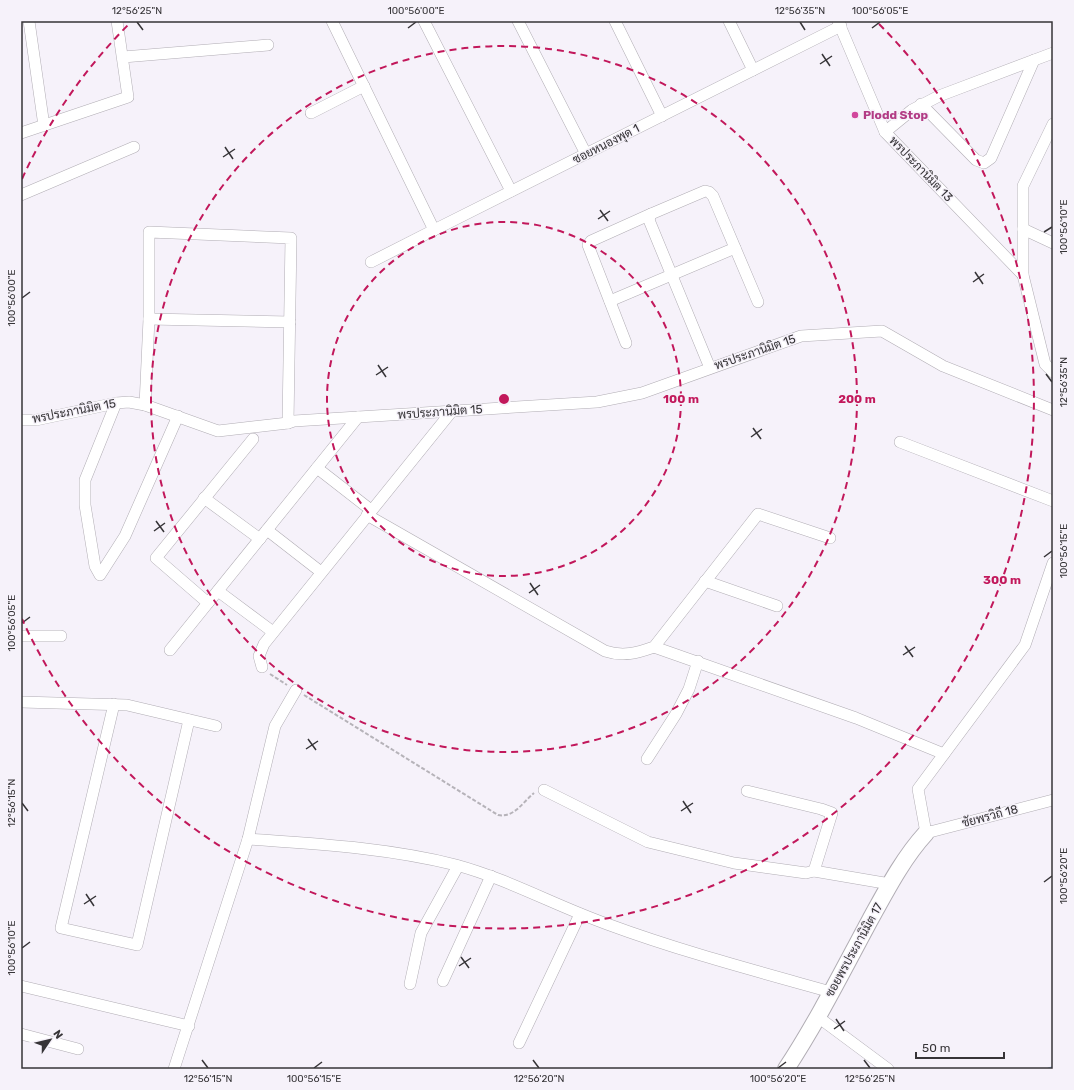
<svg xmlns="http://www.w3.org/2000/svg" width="1074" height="1090" font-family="Rubik,Sarabun,sans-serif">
  <rect width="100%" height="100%" fill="#f6f2fa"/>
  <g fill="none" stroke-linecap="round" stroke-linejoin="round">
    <path stroke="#a0bbe3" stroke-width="3.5" d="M1049,1069L1053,1068"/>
    <defs>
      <g id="street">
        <path d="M29,21L44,126"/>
        <path d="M332,21L434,230"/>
        <path d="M424,21L511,191"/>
        <path d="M518,21L586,154"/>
        <path d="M615,21L662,116"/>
        <path d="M729,21L753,70"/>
        <path d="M838,21L885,132L1023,275"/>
        <path d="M123,57L268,45"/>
        <path d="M921,104L976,160L984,163L991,158L1034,60"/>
        <path d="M311,113L364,86"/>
        <path d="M1053,124L1023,186V275L1045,364L1053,372"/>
        <path d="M885,132L912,110L939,96L1053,53"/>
        <path d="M21,133L128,97L117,21"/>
        <path d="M21,195L134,147"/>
        <path d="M1023,229L1053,243"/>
        <path d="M371,262L434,230L841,26"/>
        <path d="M610,301L735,248"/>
        <path d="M149,319L290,322"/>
        <path d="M626,343L588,245L591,241L651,214"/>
        <path d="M710,368L649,220L651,214L705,191L709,192L713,196L758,302"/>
        <path d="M116,403L85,480V505L95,566L100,575L125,536L178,416"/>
        <path d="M145,405L149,319V232L291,238L288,423"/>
        <path d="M21,420H36L116,403L129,402L145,405L218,431L288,423L294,421L597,402L642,393L801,336L882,331L943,366L1053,410"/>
        <path d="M900,442L1053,501"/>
        <path d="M317,468L371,510"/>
        <path d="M204,498L260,539"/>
        <path d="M367,515L605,651C623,657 637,653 654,647L758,514L830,538"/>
        <path d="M267,530L321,572"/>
        <path d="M1053,563L1025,645L918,789L926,833L1053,800"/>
        <path d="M705,581L777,606"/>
        <path d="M218,591L273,632"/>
        <path d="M208,603L156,558L253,439"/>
        <path d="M21,636H61"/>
        <path d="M654,647L856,718L944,754"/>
        <path d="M170,650L358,417"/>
        <path d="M262,667L259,656L264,644L452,411"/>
        <path d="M21,702L127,705L216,726"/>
        <path d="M114,704L61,928L137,945L189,720"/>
        <path d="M647,759L676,714L689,689L698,661"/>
        <path d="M544,790L648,842L734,863L806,873L814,871L890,884"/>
        <path d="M747,791L821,809L832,813L814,871"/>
        <path d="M248,839C318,844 388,848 456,865C508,879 556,906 607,924C680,951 756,971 831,992"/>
        <path d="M443,981L491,876"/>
        <path d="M410,984L421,933L458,866"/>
        <path d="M21,986L189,1026"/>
        <path d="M818,1017L888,1069"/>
        <path d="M21,1034L78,1049"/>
        <path d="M519,1043L580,914"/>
        <path d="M174,1069L248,839L275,726L296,690"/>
      </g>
      <path id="secondary" d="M786,1069C817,1022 843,970 870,920C886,891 903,858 926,833"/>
    </defs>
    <use href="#street" stroke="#b1adb4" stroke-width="12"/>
    <use href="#secondary" stroke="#b1adb4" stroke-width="18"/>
    <g stroke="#b6b3b9" stroke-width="2" stroke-dasharray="4 2" stroke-linecap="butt">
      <path d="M270,674L287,685"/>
      <path d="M304,695L498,815C514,818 522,803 534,793"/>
    </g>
    <use href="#street" stroke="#fff" stroke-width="11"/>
    <use href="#secondary" stroke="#fff" stroke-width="16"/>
  </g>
  <path fill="none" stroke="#363437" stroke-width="1.5" d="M137,22L143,30M800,22L805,30M408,28L416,22M872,28L880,22M822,54L830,66M820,64L832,56M225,147L233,159M223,157L235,149M600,210L608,221M598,219L610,211M1044,232L1052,227M975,272L983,284M973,282L984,274M22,298L30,292M378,365L386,377M1046,374L1052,382M376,375L388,367M753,428L761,439M751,437L762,429M156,521L164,532M154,531L165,523M1044,557L1052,551M530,583L538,595M529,593L540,585M22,623L30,617M905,646L913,657M903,655L915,647M308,739L316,750M306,749L318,741M683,801L691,813M22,803L28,811M681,811L693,803M1044,882L1052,876M86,894L94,906M84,904L96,896M22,948L30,942M461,957L469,968M459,966L471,958M836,1019L844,1031M834,1029L845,1021M202,1060L208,1068M533,1060L539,1068M864,1060L870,1068M314,1068L322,1062M778,1068L786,1062"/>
  <g fill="none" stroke="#c2185b" stroke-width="2" stroke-dasharray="7 5">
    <circle cx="504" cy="399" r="177"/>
    <circle cx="504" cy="399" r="353"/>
    <path d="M22 179A530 530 0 0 1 129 24M879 24A530 530 0 1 1 22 619"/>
  </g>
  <circle fill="#d1479c" stroke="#f6f2fa" stroke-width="1.5" cx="855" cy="115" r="4"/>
  <g text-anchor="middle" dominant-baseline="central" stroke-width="3" stroke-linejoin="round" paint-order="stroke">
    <g font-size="12" font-weight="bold" fill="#b23c85" stroke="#f6f2fa" text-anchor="start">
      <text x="863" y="115">Plodd Stop</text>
    </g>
    <g font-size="12" fill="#363437" stroke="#f6f2fa">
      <text transform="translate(606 144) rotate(-27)">ซอยหนองพุด 1</text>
      <text transform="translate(921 169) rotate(46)">พรประภานิมิต 13</text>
      <text transform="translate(755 352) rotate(-19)">พรประภานิมิต 15</text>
      <text transform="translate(74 411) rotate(-11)">พรประภานิมิต 15</text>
      <text transform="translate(440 412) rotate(-4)">พรประภานิมิต 15</text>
      <text transform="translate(990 816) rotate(-15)">ชัยพรวิถี 18</text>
      <text transform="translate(854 950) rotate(-61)">ซอยพรประภานิมิต 17</text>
    </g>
  </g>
  <circle cx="504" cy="399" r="6" fill="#c2185b" stroke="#f6f2fa" stroke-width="2"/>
  <g font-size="12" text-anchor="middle" font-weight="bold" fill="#c2185b" stroke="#f6f2fa" stroke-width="3" stroke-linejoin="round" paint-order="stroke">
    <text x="681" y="403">100 m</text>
    <text x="857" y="403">200 m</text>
    <text x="1002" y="584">300 m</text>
  </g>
  <rect width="1074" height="1090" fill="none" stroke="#f6f2fa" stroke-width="44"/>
  <g transform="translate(50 1040) rotate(55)" stroke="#f6f2fa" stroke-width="3" paint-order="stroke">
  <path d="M0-3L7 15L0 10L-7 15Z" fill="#363437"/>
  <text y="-6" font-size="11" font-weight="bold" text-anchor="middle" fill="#363437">N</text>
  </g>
  <path d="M916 1052v6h88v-6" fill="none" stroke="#363437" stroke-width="2"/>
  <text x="922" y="1052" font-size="12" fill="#363437" stroke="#f6f2fa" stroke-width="3" paint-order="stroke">50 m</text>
  <rect x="22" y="22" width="1030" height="1046" fill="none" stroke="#363437" stroke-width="1.5"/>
  <g font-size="10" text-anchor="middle" fill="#363437">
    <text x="137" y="14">12°56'25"N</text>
    <text x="416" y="14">100°56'00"E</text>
    <text x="800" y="14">12°56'35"N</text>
    <text x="880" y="14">100°56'05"E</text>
    <text transform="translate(1063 227) rotate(-90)" y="4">100°56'10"E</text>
    <text transform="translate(11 298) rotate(-90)" y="4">100°56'00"E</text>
    <text transform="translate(1063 382) rotate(-90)" y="4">12°56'35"N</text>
    <text transform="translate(1063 551) rotate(-90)" y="4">100°56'15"E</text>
    <text transform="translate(11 623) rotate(-90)" y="4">100°56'05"E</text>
    <text transform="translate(11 803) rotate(-90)" y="4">12°56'15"N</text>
    <text transform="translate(1063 876) rotate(-90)" y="4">100°56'20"E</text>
    <text transform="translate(11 948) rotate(-90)" y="4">100°56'10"E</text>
    <text x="208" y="1082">12°56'15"N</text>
    <text x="314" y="1082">100°56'15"E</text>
    <text x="539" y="1082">12°56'20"N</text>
    <text x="778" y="1082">100°56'20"E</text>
    <text x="870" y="1082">12°56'25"N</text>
  </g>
</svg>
